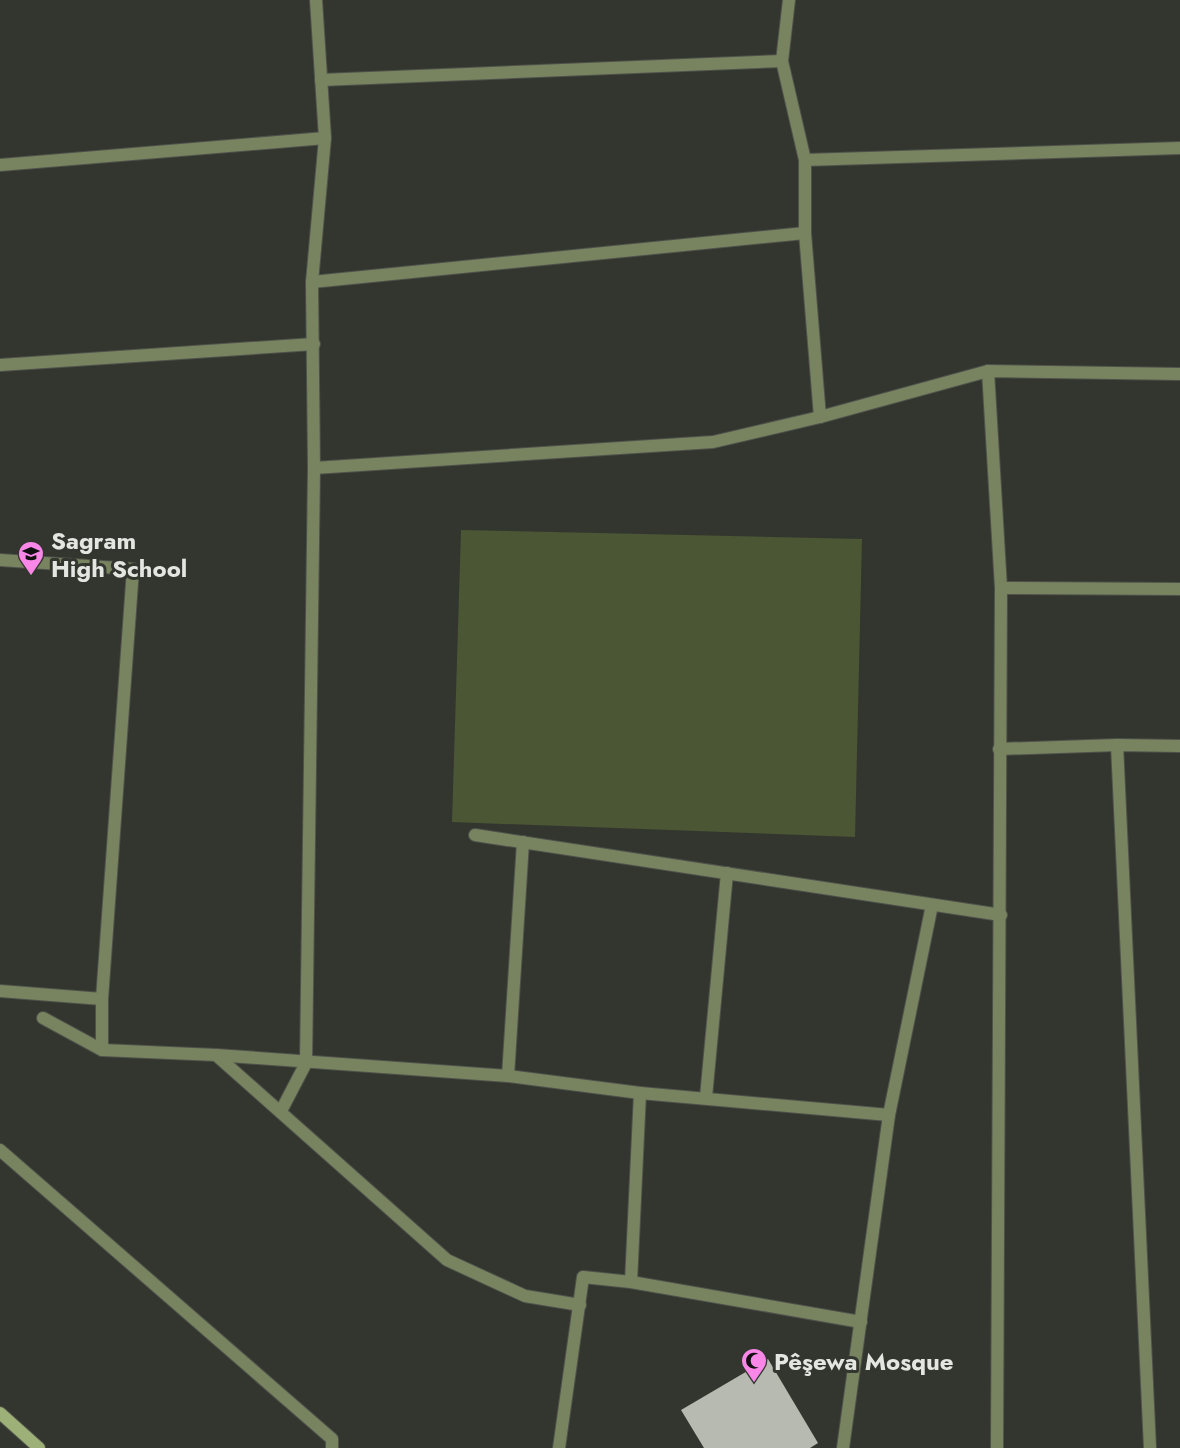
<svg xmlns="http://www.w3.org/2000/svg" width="1180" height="1448" font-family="Jost,sans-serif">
  <rect width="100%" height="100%" fill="#33362e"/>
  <path fill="#4b5635" d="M461,530L862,539L855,837L452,822Z"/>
  <path fill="#b6bab0" d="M768,1359L818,1443L810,1448H704L681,1410Z"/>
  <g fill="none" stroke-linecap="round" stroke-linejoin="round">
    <defs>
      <g id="street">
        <path d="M789,0L782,61L805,160V233L820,417"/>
        <path d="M321,80L782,61"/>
        <path d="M805,160L1180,148"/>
        <path d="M0,165L325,138"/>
        <path d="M312,282L805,233"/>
        <path d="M0,365L314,344"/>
        <path d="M988,371L1001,588L997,1448"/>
        <path d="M314,468L713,442L820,417L988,371L1180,374"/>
        <path d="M0,560L133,569L102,999V1050"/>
        <path d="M1001,588L1180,589"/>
        <path d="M1117,745L1150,1448"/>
        <path d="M999,749L1117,745L1180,746"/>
        <path d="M475,835L1001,915"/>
        <path d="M0,991L102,999"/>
        <path d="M43,1018L102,1050L216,1055L508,1076L640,1093L889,1115"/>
        <path d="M216,1055L447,1260L525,1296L580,1305"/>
        <path d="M508,1076L523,842"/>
        <path d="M706,1097L727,873"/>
        <path d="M281,1111L306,1063L314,468L312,282L325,138L316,0"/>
        <path d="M0,1150L332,1439V1448"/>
        <path d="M631,1282L640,1093"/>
        <path d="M559,1448L583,1277L631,1282L861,1322"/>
        <path d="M843,1448L889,1115L932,905"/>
      </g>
      <path id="secondary" d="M0,1413L39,1448"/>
    </defs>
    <use href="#street" stroke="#4f524b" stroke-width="14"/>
    <use href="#secondary" stroke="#4f524b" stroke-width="14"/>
    <use href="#street" stroke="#788460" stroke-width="12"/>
    <use href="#secondary" stroke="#9db077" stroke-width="12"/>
  </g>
  <defs>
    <symbol id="school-pin" viewBox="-11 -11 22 30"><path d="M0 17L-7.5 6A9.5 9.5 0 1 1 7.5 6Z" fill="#f987e8" stroke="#33362e"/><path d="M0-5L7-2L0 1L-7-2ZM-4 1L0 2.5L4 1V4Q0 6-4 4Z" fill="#111"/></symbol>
    <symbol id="mosque-pin" viewBox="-11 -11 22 30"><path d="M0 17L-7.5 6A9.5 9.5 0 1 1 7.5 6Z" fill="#f987e8" stroke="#33362e"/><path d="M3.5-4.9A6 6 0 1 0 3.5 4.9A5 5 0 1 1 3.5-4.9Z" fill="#111"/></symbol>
  </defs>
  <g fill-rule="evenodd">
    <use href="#school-pin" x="16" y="539" width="30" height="40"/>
    <use href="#mosque-pin" x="739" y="1346" width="30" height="40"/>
  </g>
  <g text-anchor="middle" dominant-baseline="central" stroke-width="6" stroke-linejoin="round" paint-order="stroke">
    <g font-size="24" font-weight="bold" fill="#e4e6e1" stroke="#33362e" text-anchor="start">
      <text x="51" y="540">Sagram<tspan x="51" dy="28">High School</tspan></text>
      <text x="774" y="1361">Pêşewa Mosque</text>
    </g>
  </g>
</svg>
